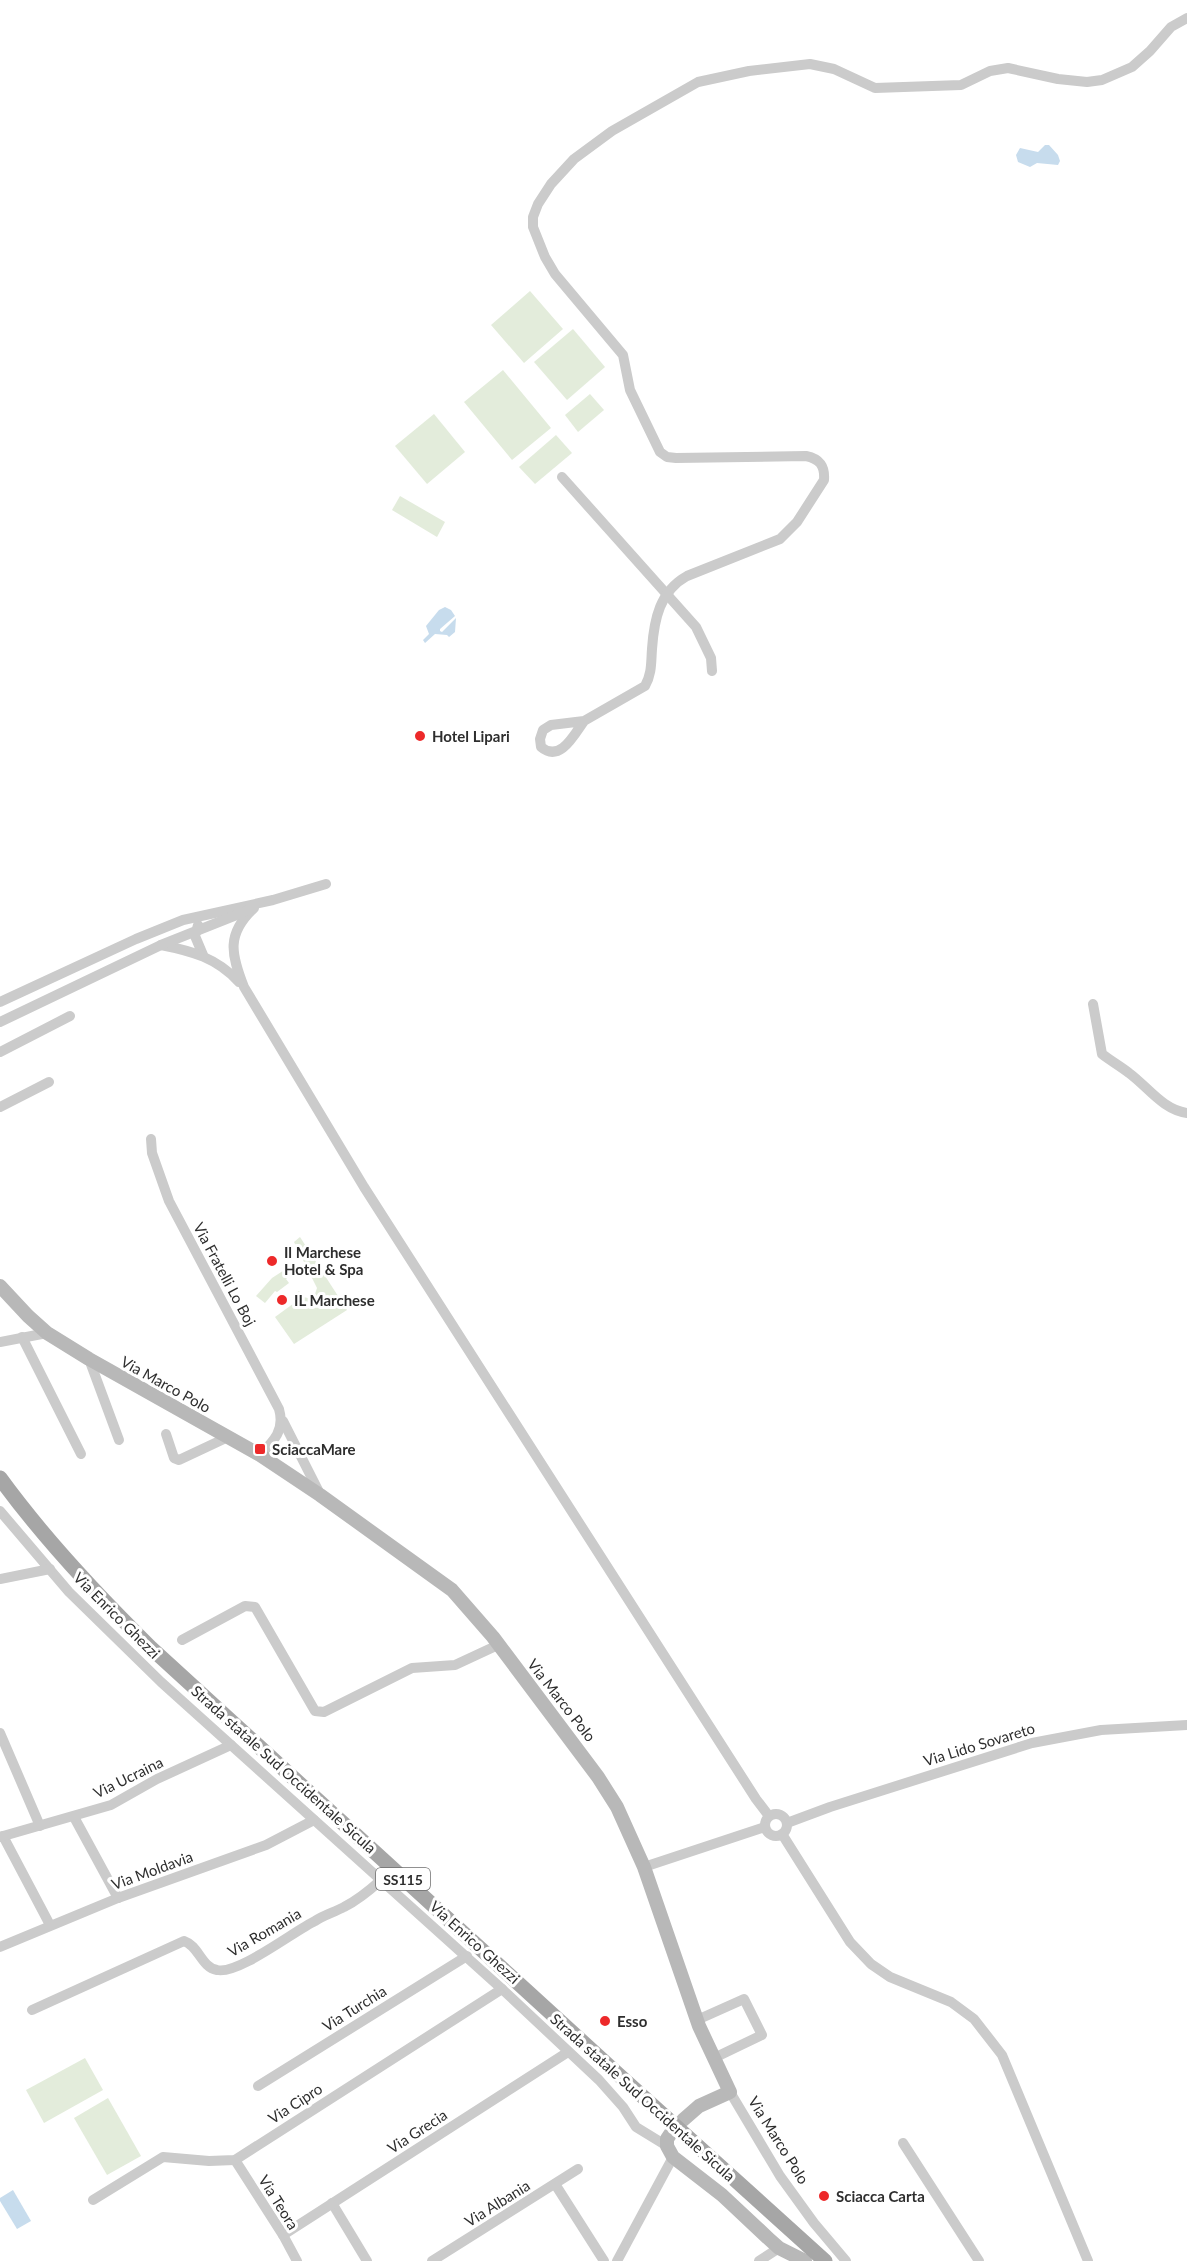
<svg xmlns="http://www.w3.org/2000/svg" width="1187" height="2261" font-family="Lato,sans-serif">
  <rect width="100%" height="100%" fill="#fff"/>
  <g fill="#e3ecdb">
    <path d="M530,291L563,329L524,363L491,325Z"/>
    <path d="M573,329L605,367L567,400L534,362Z"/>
    <path d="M503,370L551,428L512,460L464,402Z"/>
    <path d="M590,394L604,410L578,432L565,415Z"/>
    <path d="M434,414L465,452L427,484L395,446Z"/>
    <path d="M556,435L572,453L535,484L519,467Z"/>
    <path d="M400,496L445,522L437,537L392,510Z"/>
    <path d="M300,1237L347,1310L294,1344L275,1317L297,1301L295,1294L299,1291L303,1297L308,1298L315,1294L317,1288L294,1242Z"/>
    <path d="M289,1267L292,1273L286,1279L289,1283L277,1292L275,1291L265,1303L256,1296L272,1278Z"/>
    <path d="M85,2058L103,2090L44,2123L26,2090Z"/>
    <path d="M108,2098L141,2156L107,2175L74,2118Z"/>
  </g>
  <g fill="#c7dced">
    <path d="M1045,145H1049L1058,155L1060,161L1058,165L1037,163L1030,167L1018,162L1016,155L1020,148L1038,152Z"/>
    <path d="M445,607L451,610L455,616L440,629V631L442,632L456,618L455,632L449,637L447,635L435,634L425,643L423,640L429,634L426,626L439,610Z"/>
    <path d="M13,2190L31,2221L17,2229L0,2201V2198Z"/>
  </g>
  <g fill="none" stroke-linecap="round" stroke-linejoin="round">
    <g stroke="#cbcbcb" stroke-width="10">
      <path d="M562,477L696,627L711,658L712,671"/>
      <path d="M584,721C574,735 560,763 541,747L540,739L543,730L551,725L584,721L645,686C652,674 651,662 652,649C654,619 660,591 687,576L780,539L797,522L824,480C825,466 820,459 806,456L676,458L667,457L660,452L630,390L623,355L555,274L545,257L533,227V217L538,204L551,184L574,159L612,131L698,82L749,71L810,64L834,69L875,88L961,85L990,71L1008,68L1058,79L1087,82L1102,80L1132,67L1150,51L1171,27L1187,18"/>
      <path d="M254,908C226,934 231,954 244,987L364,1187L756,1799L769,1816"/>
      <path d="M198,925L195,936L203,955"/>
      <path d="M161,945C192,951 217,958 239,982"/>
      <path d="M0,1002L136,939L183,920L273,900L326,884"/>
      <path d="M1093,1004L1102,1054C1111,1061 1120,1066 1129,1073C1148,1087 1163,1110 1187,1113"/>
      <path d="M0,1022L161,945L249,910"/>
      <path d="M0,1052L70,1016"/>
      <path d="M0,1107L49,1082"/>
      <path d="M151,1139L152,1153L169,1201L279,1409C285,1430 274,1441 260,1455"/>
      <path d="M22,1337L81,1454"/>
      <path d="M0,1342L47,1333"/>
      <path d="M89,1359L119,1440"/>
      <path d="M283,1421L320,1494"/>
      <path d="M166,1434L174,1458L179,1460L228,1437"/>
      <path d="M0,1511L69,1592L161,1682L502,1989L599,2080L623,2107L636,2127L667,2146"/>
      <path d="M0,1579L50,1569"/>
      <path d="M182,1640L245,1606L255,1607L315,1711L324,1712L412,1668L455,1665L498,1645"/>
      <path d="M0,1733L40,1826"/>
      <circle cx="776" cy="1825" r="11"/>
      <path d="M74,1817L118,1898"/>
      <path d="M787,1823L830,1807L1032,1743L1101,1730L1187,1725"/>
      <path d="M782,1834L850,1942L871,1964L890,1977L951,2002L974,2019L1002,2055L1088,2261"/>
      <path d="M3,1836L50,1925"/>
      <path d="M0,1837L111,1805L157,1779L231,1745"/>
      <path d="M644,1867L765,1827"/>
      <path d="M0,1947L118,1898L266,1845L314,1820"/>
      <path d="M32,2010L184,1941C199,1946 201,1967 217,1970C238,1975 294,1931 315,1921C324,1915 335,1912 344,1907C358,1900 370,1890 381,1880"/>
      <path d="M697,2020L744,1999L762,2035L714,2058"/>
      <path d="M258,2086L467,1956"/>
      <path d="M730,2092L780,2176L814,2223L846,2261"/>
      <path d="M903,2143L979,2261"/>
      <path d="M235,2160L283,2235L297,2261"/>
      <path d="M555,2184L604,2261"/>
      <path d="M93,2200L163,2157L209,2161L235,2160L502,1989"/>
      <path d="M332,2203L367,2261"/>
      <path d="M283,2235L568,2052"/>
      <path d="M432,2261L578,2169"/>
      <path d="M617,2261L673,2157"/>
      <path d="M759,2261L779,2248"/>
    </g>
    <g stroke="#b8b8b8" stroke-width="14">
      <path d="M0,1286L28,1316L47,1333L89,1359L260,1455L320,1495L452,1590L493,1637L598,1777L617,1807L644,1867L699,2026L730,2092L699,2106L683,2120"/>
      <path d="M671,2133L667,2139V2146L673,2157L722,2195L769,2239L779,2248L805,2261"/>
    </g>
    <path stroke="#a6a6a6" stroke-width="15" d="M0,1478C45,1540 97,1595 151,1648L610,2067L825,2261"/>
  </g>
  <g fill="#ed292a" stroke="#fff" stroke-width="2">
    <circle cx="420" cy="736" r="6"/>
    <circle cx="272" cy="1261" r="6"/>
    <circle cx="282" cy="1300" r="6"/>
    <rect x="254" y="1443" width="12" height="12" rx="3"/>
    <circle cx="605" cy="2021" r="6"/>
    <circle cx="824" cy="2196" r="6"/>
  </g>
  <g text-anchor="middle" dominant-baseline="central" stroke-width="6" stroke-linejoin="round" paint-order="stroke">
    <rect fill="#fff" stroke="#6d6d6d" stroke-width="1.5" x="376" y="1868" width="54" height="22" rx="4.5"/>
    <g font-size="14" font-weight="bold" fill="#2e2e2e">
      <text x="403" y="1879">SS115</text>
    </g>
    <g font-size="15" font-weight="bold" fill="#2e2e2e" stroke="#fff" text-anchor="start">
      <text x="432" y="736">Hotel Lipari</text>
      <text x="284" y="1252">Il Marchese<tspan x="284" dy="17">Hotel &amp; Spa</tspan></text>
      <text x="294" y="1300">IL Marchese</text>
      <text x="272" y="1449">SciaccaMare</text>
      <text x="617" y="2021">Esso</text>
      <text x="836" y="2196">Sciacca Carta</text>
    </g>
    <g font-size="15" fill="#2e2e2e" stroke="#fff">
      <text transform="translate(225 1274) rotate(62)">Via Fratelli Lo Boj</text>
      <text transform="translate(166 1384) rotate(29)">Via Marco Polo</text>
      <text transform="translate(117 1615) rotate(45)">Via Enrico Ghezzi</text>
      <text transform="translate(562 1700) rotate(52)">Via Marco Polo</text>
      <text transform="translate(979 1744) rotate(-17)">Via Lido Sovareto</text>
      <text transform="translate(284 1769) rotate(42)">Strada statale Sud Occidentale Sicula</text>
      <text transform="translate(128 1777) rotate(-26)">Via Ucraina</text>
      <text transform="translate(152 1870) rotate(-20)">Via Moldavia</text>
      <text transform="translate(264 1932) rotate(-30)">Via Romania</text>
      <text transform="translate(475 1942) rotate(42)">Via Enrico Ghezzi</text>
      <text transform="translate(354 2008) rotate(-32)">Via Turchia</text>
      <text transform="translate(643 2097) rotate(42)">Strada statale Sud Occidentale Sicula</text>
      <text transform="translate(295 2103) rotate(-33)">Via Cipro</text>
      <text transform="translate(417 2131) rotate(-33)">Via Grecia</text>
      <text transform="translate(779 2140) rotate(58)">Via Marco Polo</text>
      <text transform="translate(279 2202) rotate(58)">Via Teora</text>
      <text transform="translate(497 2203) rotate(-32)">Via Albania</text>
    </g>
  </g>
</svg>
